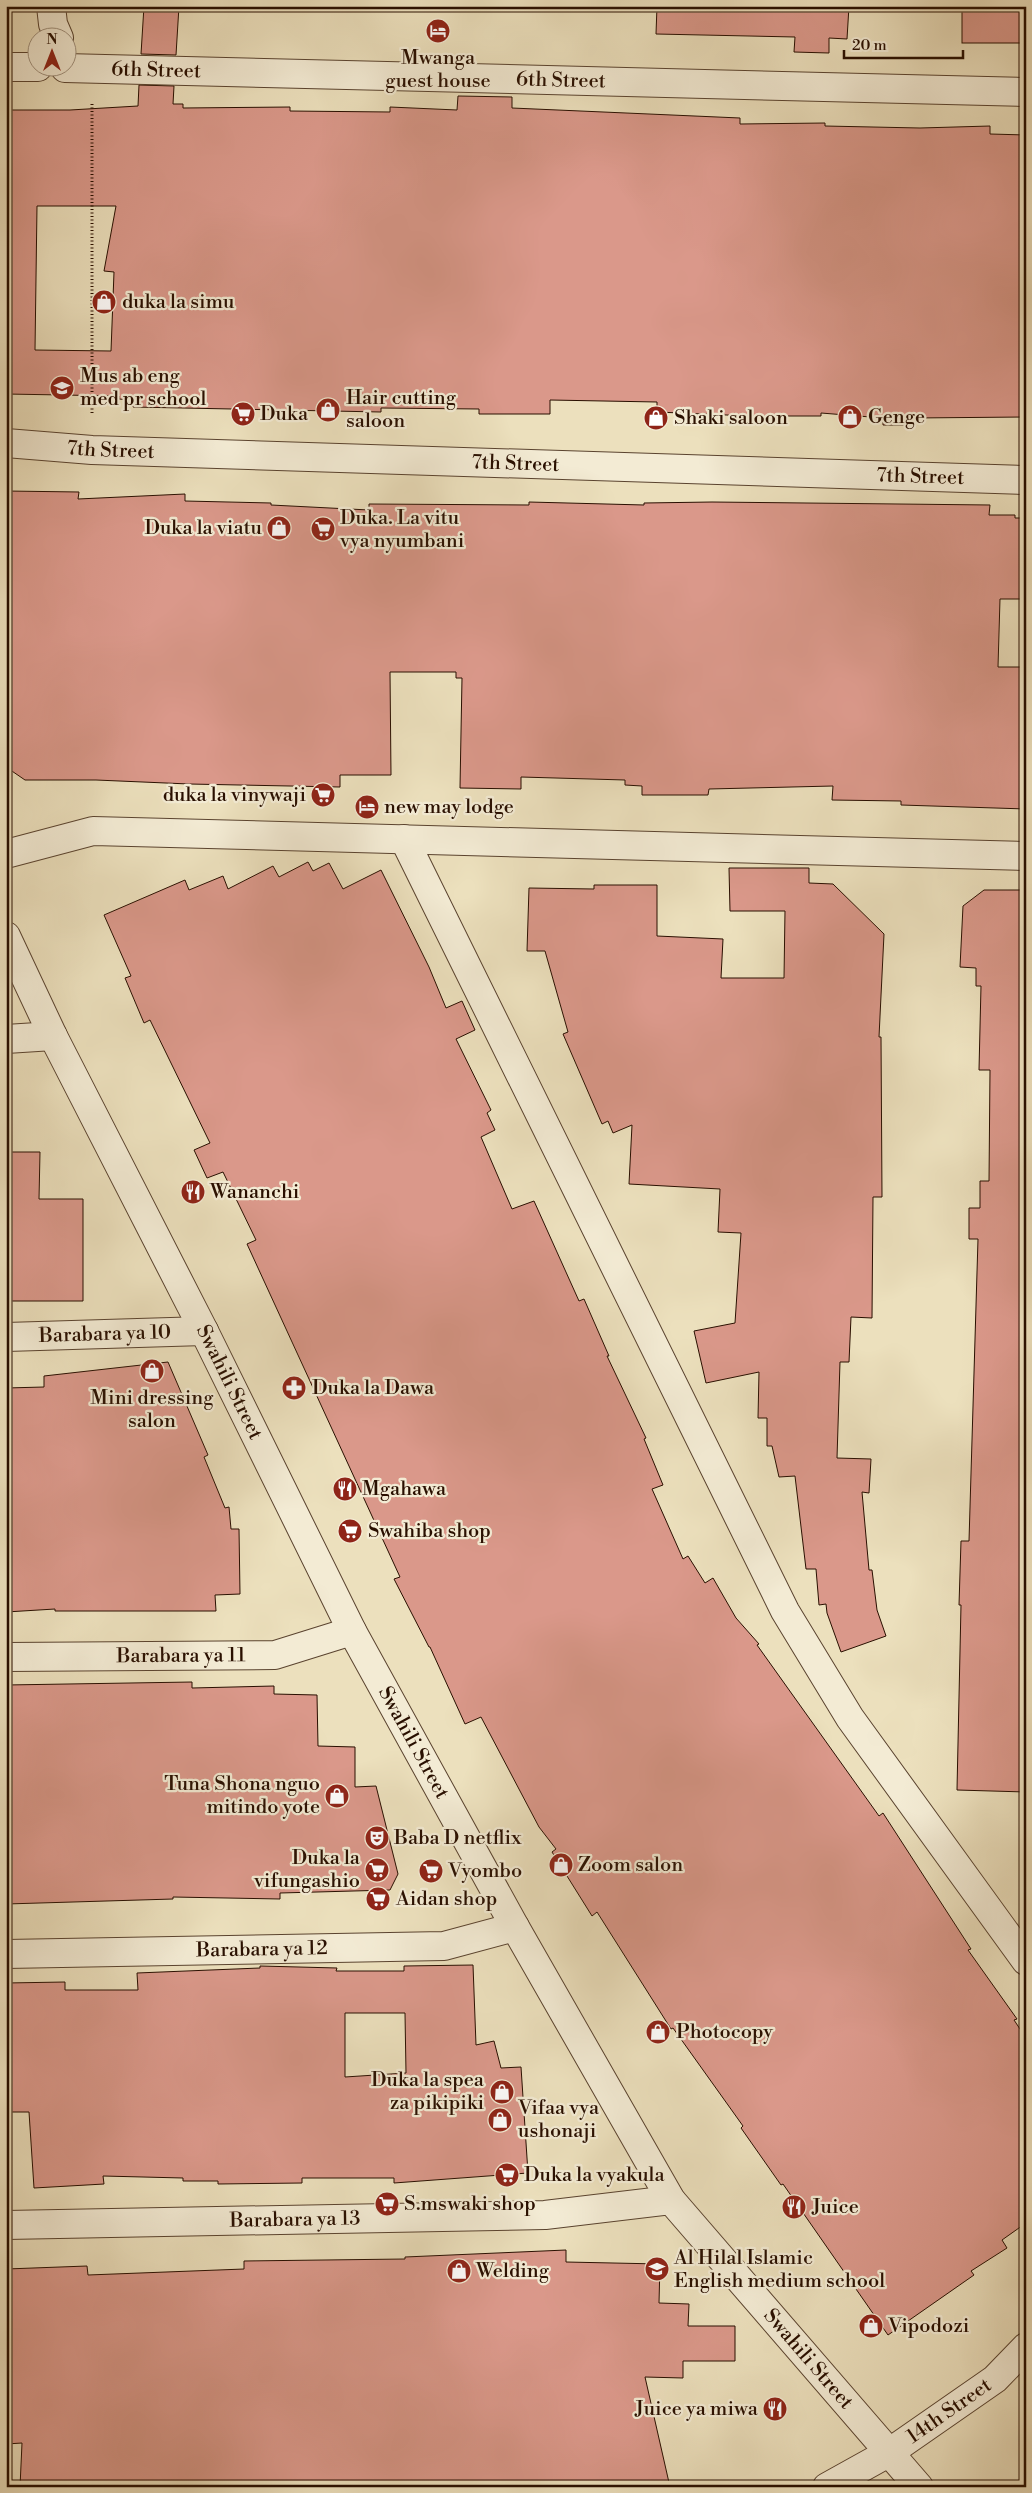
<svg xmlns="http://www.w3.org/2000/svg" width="1032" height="2493" font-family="'Libre Bodoni',serif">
  <rect width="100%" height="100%" fill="#ece0bd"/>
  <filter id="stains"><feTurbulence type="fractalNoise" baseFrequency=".004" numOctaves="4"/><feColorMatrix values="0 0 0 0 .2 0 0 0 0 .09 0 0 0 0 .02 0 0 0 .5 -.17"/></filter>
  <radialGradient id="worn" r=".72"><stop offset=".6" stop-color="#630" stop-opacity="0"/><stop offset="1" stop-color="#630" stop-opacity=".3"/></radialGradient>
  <g fill="#da988a" stroke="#290f00" fill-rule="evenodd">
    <path d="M144,6H179L176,55L141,54Z"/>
    <path d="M657,6H849L847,39L829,38V53L794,52L795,37L656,34Z"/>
    <rect x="962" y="6" width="64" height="37"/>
    <path d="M139,85L174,86L173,104H183V108L290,107V111L390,112V107L457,110L458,96L512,97V108L740,118V124L825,123V126L920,128L990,126V134L1026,135V417L913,418V425H883V418L821,413V416H750L657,412V402L550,400V414H479V409L381,408V412L133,407V400L119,399V396L6,394V110H70L138,106ZM37,206H116L104,271L114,272L111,351L35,350Z"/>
    <path d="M6,491L79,492L78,499L185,494V501L271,503V505L369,510V504L529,505V502L644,505V503L712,502L990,505L989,515H1015V518H1026V599H1000L998,667H1026V809L901,805V801L832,800L833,786L709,789L708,795H642V786L625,785V780L521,777V789L460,788L462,678H456V672H390L391,775H340V787L189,784L96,780H25L6,767Z"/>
    <path d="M308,862L313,871L329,863L343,889L381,870L429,967L446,1008L462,1001L475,1030L456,1039L491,1110L487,1113L495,1130L481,1137L512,1209L534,1201L579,1301L584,1299L609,1356H607L646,1438L644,1439L663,1485L652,1489L683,1559L688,1556L705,1583L713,1578L736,1618L759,1644L757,1645L879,1816L883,1813L971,1949L968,1950L1017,2019L1014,2020L1026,2038V2223L1002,2240L1007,2248L971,2271L974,2275L888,2335L783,2184L781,2185L741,2128L743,2126L673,2028L671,2029L597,1912L592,1916L552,1852L556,1849L539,1827L481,1717L465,1724L430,1647H429L394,1579L400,1577L247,1244L256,1240L223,1172L207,1178L194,1150L210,1143L150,1020L144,1023L125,978L131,976L104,915L185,880L189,890L223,876L228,889L273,866L279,877Z"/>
    <path d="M729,868H809V883L833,884L884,934L879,1037H881L882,1197H873L872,1318L851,1317L849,1362H840L837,1458L871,1459L869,1493L862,1492L869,1570H872L877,1610L886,1636L841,1652L827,1613L826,1604L819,1605L816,1569H806L795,1476L779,1477L772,1446H767V1418H758L759,1372L706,1383L694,1331L735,1323L741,1233L718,1232L720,1189L629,1184L632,1125L613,1133L608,1121L602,1124L563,1034L568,1032L545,951H527L529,888L594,889V885H657V936L723,939L721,978H784L785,911H730Z"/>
    <path d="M984,890H1026V1792L957,1790L961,1605H959L961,1541H969L978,1239H969V1208H980V1181H989L990,1070H979L981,986H976V968L960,967L963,906Z"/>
    <path d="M6,1152H40L39,1199H83V1301H6Z"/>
    <path d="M168,1362L208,1455L204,1457L225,1508L229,1507L231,1529H239L240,1594L215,1595L216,1611H55V1609L6,1612V1388L44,1387V1376Z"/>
    <path d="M192,1682V1688L274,1686V1694L317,1695L318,1746L355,1747V1787L376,1786L398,1874L390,1890L280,1893V1899L173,1897V1899L6,1904V1685Z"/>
    <path d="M473,1965L476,2045L494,2041L501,2068L521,2067L528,2173L394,2183V2178H302V2183L218,2184V2181H183V2178L103,2176L104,2184L34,2188L29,2112H6V1983L65,1982V1990H138L137,1973L260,1968V1966L337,1968L336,1971H404V1966ZM345,2013H405L406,2073L345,2077Z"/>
    <path d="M566,2250V2262L660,2264L659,2303L689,2304L688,2326H735V2361H683V2378L645,2377L670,2487H20L22,2443L6,2444V2269L87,2266L88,2275L244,2269V2261L405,2259V2257Z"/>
  </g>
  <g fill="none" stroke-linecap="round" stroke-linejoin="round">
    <defs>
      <g id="street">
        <path d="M51,6L53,24L59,38"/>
        <path d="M6,67H38"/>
        <path id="s1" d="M65,68L1026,92"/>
        <path id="s2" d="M6,443L92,450L1026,480"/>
        <path d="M404,839L785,1611L850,1718L1026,1961"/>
        <path d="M6,854L93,831L1026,856"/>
        <path id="s3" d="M6,936L53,1036L204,1331L352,1631L515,1927L671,2200L919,2487"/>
        <path d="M6,1039L53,1036"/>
        <path id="s4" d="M6,1337L204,1331"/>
        <path id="s5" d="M6,1657L275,1655L352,1631"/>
        <path id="s6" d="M6,1954L444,1946L515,1927"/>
        <path id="s7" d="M6,2225L545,2215L671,2200"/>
        <path id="s8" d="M827,2487L890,2452L995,2379L1026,2347"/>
      </g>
    </defs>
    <use href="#street" stroke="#5a432f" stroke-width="30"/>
    <path stroke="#290f00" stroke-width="3" stroke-dasharray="1 2.5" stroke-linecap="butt" d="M92,104V415"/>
    <use href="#street" stroke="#f3ebd4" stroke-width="28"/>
  </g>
  <defs>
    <symbol id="hotel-disc" viewBox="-11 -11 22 22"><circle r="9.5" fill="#8f2418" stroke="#f3ebd4"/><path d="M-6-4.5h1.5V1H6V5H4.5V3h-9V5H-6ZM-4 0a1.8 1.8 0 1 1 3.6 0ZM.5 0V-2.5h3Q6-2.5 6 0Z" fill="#fff"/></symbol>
    <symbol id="shop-disc" viewBox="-11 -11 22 22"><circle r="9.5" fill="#8f2418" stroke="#f3ebd4"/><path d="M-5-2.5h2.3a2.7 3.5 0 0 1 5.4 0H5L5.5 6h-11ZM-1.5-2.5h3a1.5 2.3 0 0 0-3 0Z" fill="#fff"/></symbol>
    <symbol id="school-disc" viewBox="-11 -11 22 22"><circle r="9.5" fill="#8f2418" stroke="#f3ebd4"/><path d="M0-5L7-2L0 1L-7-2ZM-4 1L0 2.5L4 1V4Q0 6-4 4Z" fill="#fff"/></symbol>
    <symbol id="supermarket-disc" viewBox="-11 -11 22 22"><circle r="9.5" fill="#8f2418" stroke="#f3ebd4"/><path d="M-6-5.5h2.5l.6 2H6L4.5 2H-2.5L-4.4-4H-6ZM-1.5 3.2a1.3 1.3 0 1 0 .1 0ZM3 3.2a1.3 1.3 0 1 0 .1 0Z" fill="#fff"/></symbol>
    <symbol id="restaurant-disc" viewBox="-11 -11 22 22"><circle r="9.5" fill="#8f2418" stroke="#f3ebd4"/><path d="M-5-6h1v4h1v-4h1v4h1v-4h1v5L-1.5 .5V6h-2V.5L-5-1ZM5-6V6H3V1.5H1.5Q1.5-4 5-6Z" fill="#fff"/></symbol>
    <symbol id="pharmacy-disc" viewBox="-11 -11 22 22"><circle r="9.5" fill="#8f2418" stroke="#f3ebd4"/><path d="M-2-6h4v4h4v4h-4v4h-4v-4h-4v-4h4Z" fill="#fff"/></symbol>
    <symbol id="theatre-disc" viewBox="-11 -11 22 22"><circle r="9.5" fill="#8f2418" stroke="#f3ebd4"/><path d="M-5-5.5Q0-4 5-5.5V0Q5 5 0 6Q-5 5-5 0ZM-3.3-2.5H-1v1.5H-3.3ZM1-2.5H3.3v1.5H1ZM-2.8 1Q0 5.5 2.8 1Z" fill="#fff"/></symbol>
  </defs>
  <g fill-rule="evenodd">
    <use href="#hotel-disc" x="424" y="17" width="28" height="28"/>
    <use href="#shop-disc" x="90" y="288" width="28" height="28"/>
    <use href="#school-disc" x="48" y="374" width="28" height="28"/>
    <use href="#shop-disc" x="314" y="396" width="28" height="28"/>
    <use href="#supermarket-disc" x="229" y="400" width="28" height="28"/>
    <use href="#shop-disc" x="836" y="403" width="28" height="28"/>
    <use href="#shop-disc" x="642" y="404" width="28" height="28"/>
    <use href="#shop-disc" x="265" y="514" width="28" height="28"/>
    <use href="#supermarket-disc" x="309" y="515" width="28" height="28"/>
    <use href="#supermarket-disc" x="309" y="781" width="28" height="28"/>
    <use href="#hotel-disc" x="353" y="793" width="28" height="28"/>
    <use href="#restaurant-disc" x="179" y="1178" width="28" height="28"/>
    <use href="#shop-disc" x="138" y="1357" width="28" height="28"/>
    <use href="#pharmacy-disc" x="280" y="1374" width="28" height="28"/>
    <use href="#restaurant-disc" x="331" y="1475" width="28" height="28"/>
    <use href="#supermarket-disc" x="336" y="1517" width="28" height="28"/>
    <use href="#shop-disc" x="323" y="1782" width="28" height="28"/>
    <use href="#theatre-disc" x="363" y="1824" width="28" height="28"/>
    <use href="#shop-disc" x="547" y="1851" width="28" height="28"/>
    <use href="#supermarket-disc" x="363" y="1856" width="28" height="28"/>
    <use href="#supermarket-disc" x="417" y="1857" width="28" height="28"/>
    <use href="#supermarket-disc" x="364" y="1885" width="28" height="28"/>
    <use href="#shop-disc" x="644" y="2018" width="28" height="28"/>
    <use href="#shop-disc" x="488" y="2078" width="28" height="28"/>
    <use href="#shop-disc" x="486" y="2106" width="28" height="28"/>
    <use href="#supermarket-disc" x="493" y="2161" width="28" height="28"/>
    <use href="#supermarket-disc" x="373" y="2190" width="28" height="28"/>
    <use href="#restaurant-disc" x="780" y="2193" width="28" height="28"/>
    <use href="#school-disc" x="643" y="2255" width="28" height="28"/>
    <use href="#shop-disc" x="445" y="2257" width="28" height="28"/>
    <use href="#shop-disc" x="857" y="2312" width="28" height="28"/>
    <use href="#restaurant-disc" x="761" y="2395" width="28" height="28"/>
  </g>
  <g text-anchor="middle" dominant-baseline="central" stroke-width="4.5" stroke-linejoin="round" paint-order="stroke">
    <g font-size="20" fill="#290f00" stroke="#f3ebd4" text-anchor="start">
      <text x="438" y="58" text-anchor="middle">Mwanga<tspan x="438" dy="23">guest house</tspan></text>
      <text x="122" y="302">duka la simu</text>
      <text x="80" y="376">Mus ab eng<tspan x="80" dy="23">med pr school</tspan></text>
      <text x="346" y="398">Hair cutting<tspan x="346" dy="23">saloon</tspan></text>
      <text x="260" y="414">Duka</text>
      <text x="868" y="417">Genge</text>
      <text x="674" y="418">Shaki saloon</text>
      <text x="340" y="518">Duka. La vitu<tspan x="340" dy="23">vya nyumbani</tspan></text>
      <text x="262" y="528" text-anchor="end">Duka la viatu</text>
      <text x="306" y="795" text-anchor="end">duka la vinywaji</text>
      <text x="384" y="807">new may lodge</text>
      <text x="210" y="1192">Wananchi</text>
      <text x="312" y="1388">Duka la Dawa</text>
      <text x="152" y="1398" text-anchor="middle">Mini dressing<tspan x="152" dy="23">salon</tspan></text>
      <text x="362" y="1489">Mgahawa</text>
      <text x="368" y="1531">Swahiba shop</text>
      <text x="320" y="1784" text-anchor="end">Tuna Shona nguo<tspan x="320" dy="23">mitindo yote</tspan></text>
      <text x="394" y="1838">Baba D netflix</text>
      <text x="360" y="1858" text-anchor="end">Duka la<tspan x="360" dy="23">vifungashio</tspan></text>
      <text x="578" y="1865">Zoom salon</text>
      <text x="448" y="1871">Vyombo</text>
      <text x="396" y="1899">Aidan shop</text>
      <text x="676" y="2032">Photocopy</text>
      <text x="484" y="2080" text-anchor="end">Duka la spea<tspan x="484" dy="23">za pikipiki</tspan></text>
      <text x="518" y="2108">Vifaa vya<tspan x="518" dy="23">ushonaji</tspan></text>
      <text x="524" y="2175">Duka la vyakula</text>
      <text x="404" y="2204">S.mswaki shop</text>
      <text x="812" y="2207">Juice</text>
      <text x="674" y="2258">Al Hilal Islamic<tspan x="674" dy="23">English medium school</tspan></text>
      <text x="476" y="2271">Welding</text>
      <text x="888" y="2326">Vipodozi</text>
      <text x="758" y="2409" text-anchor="end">Juice ya miwa</text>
    </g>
    <g font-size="20" fill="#290f00" stroke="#f3ebd4">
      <text stroke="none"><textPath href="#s1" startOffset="91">6th Street</textPath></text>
      <text stroke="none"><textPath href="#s1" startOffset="496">6th Street</textPath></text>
      <text stroke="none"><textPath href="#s2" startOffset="105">7th Street</textPath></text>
      <text stroke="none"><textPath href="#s2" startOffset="510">7th Street</textPath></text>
      <text stroke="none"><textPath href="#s2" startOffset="915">7th Street</textPath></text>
      <text stroke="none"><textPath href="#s4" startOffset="99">Barabara ya 10</textPath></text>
      <text stroke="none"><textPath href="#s3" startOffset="499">Swahili Street</textPath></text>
      <text stroke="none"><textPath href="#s5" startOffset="175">Barabara ya 11</textPath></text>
      <text stroke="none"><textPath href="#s3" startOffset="904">Swahili Street</textPath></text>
      <text stroke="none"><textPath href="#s6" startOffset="256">Barabara ya 12</textPath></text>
      <text stroke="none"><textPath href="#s7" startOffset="289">Barabara ya 13</textPath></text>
      <text stroke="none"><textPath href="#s3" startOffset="1639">Swahili Street</textPath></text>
      <text stroke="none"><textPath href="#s8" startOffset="144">14th Street</textPath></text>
    </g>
  </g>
  <rect width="1032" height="2493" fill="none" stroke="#ece0bd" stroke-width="25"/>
  <rect x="8" y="8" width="1017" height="2478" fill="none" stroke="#290f00" stroke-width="2.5"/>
  <rect x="12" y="12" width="1007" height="2468" fill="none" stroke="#290f00"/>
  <g transform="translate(52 52)"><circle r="24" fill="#f3ebd4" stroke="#a2937f"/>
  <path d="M0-4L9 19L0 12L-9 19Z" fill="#8f2418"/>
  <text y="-8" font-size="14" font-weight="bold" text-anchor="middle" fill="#290f00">N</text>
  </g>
  <path d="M844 50v8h119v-8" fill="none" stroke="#290f00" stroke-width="2.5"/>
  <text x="852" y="50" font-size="15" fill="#290f00" stroke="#f3ebd4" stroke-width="4" paint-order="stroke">20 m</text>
  <rect width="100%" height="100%" filter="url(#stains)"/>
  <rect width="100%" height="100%" fill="url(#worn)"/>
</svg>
